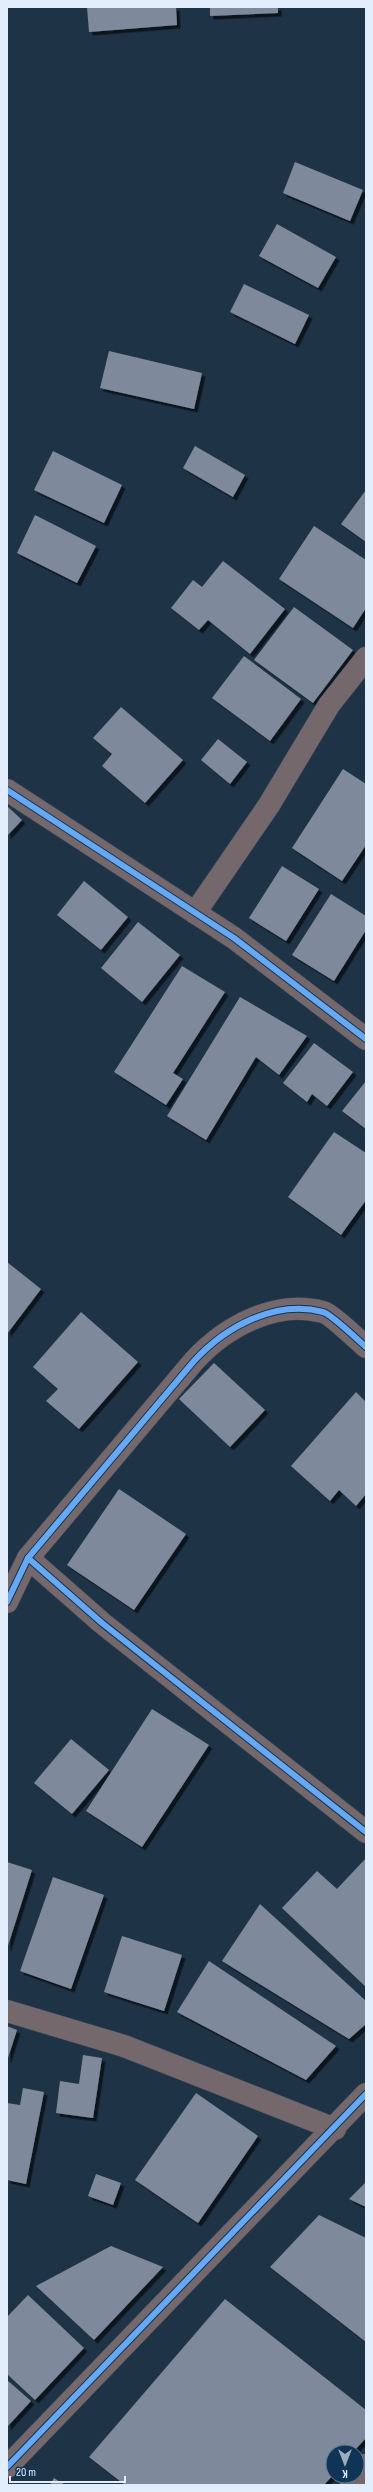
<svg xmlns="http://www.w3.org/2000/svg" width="373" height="2492" font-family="'Sofia Sans Condensed',sans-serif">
  <defs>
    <filter id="shadow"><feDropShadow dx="3.5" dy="3.5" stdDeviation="0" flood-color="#0009"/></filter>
  </defs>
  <rect width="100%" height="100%" fill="#1f3346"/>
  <g fill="#7e8a9c" filter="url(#shadow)">
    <path d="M87,7H176L177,25L89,32Z"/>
    <path d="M210,7H278V13L210,16Z"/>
    <path d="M295,162L363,190L350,221L283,193Z"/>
    <path d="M277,224L336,257L318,288L259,256Z"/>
    <path d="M244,284L309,315L295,344L230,312Z"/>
    <path d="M109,351L202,373L194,409L100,388Z"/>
    <path d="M195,446L245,475L233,497L183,468Z"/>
    <path d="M53,451L122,485L104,523L34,490Z"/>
    <path d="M366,490V542L341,524Z"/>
    <path d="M35,515L96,546L77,583L17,553Z"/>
    <path d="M314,526L366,560V608L353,628L279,579Z"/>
    <path d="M223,561L285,609L250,654L208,620L199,630L171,608L193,580L202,587Z"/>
    <path d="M294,607L353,650L313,703L254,660Z"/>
    <path d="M244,656L301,699L270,741L212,698Z"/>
    <path d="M121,707L183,760L145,803L102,766L112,754L93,738Z"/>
    <path d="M218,739L247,762L230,784L201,760Z"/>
    <path d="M343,769L366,784V845L342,881L292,848Z"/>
    <path d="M7,806L22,820L7,836Z"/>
    <path d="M282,866L319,889L286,941L249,918Z"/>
    <path d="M84,881L128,917L101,950L57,915Z"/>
    <path d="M331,894L366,916V930L334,981L292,955Z"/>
    <path d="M138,922L180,955L142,1002L101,968Z"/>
    <path d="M182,966L225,992L173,1073L183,1079L166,1105L114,1072Z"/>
    <path d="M240,997L307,1036L279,1075L256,1057L206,1140L167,1116Z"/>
    <path d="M314,1043L353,1072L327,1106L312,1094L307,1102L283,1083Z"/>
    <path d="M366,1081V1129L342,1111Z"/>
    <path d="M334,1132L366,1153V1200L341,1235L288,1197Z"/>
    <path d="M7,1262L41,1289L7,1334Z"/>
    <path d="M81,1312L138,1362L79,1429L46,1401L58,1389L33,1367Z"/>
    <path d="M214,1363L265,1410L230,1447L179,1399Z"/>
    <path d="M356,1392L366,1402V1494L356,1506L339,1490L330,1501L291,1466Z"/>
    <path d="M119,1489L186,1534L134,1610L67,1565Z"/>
    <path d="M152,1709L209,1745L142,1847L86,1811Z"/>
    <path d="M71,1739L109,1770L72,1814L34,1783Z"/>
    <path d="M366,1858V1987L282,1908L317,1871L337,1889Z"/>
    <path d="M7,1862L32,1870L7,1949Z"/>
    <path d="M53,1877L104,1895L71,1989L20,1971Z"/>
    <path d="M260,1904L366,2001V2024L349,2039L222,1961Z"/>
    <path d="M122,1936L182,1955L164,2011L104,1992Z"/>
    <path d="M209,1961L336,2046L306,2080L177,2012Z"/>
    <path d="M7,2026L17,2030L7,2061Z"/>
    <path d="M83,2055L102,2058L93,2118L56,2113L60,2081L79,2084Z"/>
    <path d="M23,2088L44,2092L26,2184L7,2180V2103L20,2105Z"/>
    <path d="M196,2093L258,2136L198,2223L135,2180Z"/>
    <path d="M96,2174L121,2183L113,2205L88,2196Z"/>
    <path d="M366,2182V2207L349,2199Z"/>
    <path d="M319,2215L366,2238V2342L270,2267Z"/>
    <path d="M111,2246L163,2267L94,2340L36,2286Z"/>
    <path d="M28,2295L84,2348L35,2400L7,2374V2317Z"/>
    <path d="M225,2299L366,2410V2438L353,2452H333V2475L324,2485H125L89,2457Z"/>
    <path d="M7,2380L31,2401L7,2427Z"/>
    <path d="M54,2478L65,2485H50Z"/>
  </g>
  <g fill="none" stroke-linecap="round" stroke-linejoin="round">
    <defs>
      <g id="minor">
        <path d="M7,790L234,938L366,1039"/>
        <path d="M195,913L269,805L329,705L366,658"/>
        <path d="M28,1558L102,1623L366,1832"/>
        <path d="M7,1602L28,1558L194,1361C225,1327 276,1299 323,1312C331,1314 358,1340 366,1347"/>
        <path d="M7,2011L124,2046L335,2129"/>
        <path d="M351,2485L366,2465"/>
      </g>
      <path id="tertiary" d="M7,2467L366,2094"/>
    </defs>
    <use href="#minor" stroke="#3e4d5c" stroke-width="23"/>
    <use href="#tertiary" stroke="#3e4d5c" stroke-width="23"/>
    <use href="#minor" stroke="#75686d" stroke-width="22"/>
    <use href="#tertiary" stroke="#75686d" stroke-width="22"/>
    <defs>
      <g id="cycleway">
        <path d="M7,790L234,938L366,1039"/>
        <path d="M28,1558L102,1623L366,1832"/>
        <path d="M7,1602L28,1558L194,1361C225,1327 276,1299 323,1312C331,1314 358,1340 366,1347"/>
        <path d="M7,2467L366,2094"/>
      </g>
    </defs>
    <use href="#cycleway" stroke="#103455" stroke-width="8"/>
    <use href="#cycleway" stroke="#66a8f1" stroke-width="6"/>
  </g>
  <rect width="373" height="2492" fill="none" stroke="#e2eefb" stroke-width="16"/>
  <g transform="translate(345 2464) rotate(180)"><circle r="19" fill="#103455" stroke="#647e97"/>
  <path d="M0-3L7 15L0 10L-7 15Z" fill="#9eadbc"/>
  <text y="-6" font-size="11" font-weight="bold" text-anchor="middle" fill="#e2eefb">K</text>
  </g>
  <path d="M10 2476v6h115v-6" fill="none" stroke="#e2eefb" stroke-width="2"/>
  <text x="16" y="2476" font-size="12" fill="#e2eefb" stroke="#103455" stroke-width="3" paint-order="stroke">20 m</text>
</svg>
